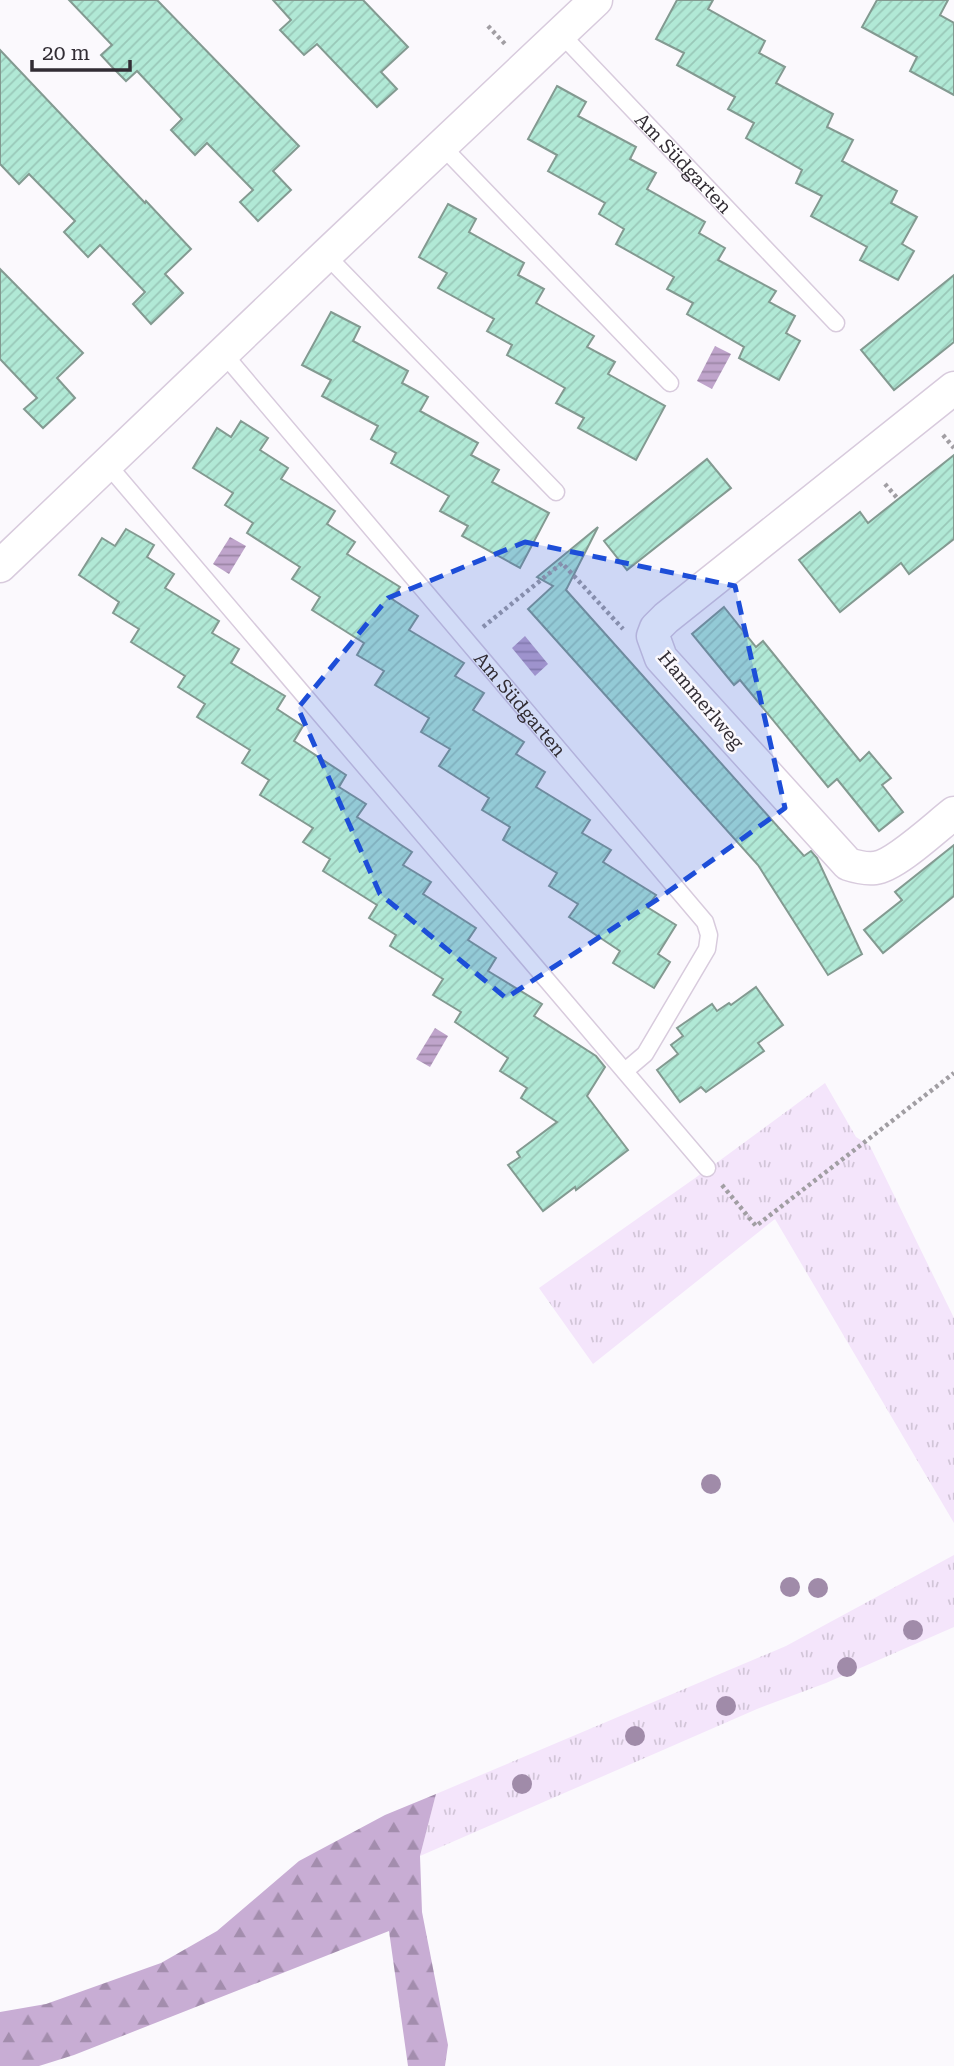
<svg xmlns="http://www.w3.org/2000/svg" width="954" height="2066" font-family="'Roboto Serif',serif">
  <defs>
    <pattern id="grass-tufts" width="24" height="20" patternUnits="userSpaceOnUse" patternTransform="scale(1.75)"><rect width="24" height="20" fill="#f4e5fb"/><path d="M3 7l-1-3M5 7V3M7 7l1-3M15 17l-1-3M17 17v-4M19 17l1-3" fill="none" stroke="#d2c5d8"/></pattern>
    <pattern id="forest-firs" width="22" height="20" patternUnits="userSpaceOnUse" patternTransform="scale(1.75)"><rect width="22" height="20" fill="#c8add4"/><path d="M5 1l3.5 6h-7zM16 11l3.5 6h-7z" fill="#a38dad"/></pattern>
    <pattern id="water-rules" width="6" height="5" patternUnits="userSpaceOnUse" patternTransform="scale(1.75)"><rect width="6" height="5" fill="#bfa4cb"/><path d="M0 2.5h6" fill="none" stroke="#9c86a6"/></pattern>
    <pattern id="building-hatch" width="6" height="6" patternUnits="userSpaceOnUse" patternTransform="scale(1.75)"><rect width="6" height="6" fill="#b1e9d6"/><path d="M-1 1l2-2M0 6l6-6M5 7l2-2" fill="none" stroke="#99c8b8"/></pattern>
  </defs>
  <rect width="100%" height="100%" fill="#fbf9fd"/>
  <g fill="url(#grass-tufts)">
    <path d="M825,1083L856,1137L870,1146L954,1318V1523L775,1219L593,1364L539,1288L715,1164Z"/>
    <path d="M954,1555V1627L826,1683L757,1709L420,1856L436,1794L786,1646Z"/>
  </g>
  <path fill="url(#forest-firs)" d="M436,1794L420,1856L422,1912L448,2045L445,2066H408L389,1931L74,2055L39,2066H0V2012L46,2004L161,1963L217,1931L299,1861L385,1815Z"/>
  <g fill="url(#water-rules)">
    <path d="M715,346L731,354L712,389L697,381Z"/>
    <path d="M230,537L246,546L229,574L213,564Z"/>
    <path d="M525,636L548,664L535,676L512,648Z"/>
    <path d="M435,1028L448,1036L430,1067L416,1059Z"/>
  </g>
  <g fill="url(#building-hatch)" stroke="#839a91" stroke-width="2">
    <path d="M69,0H157L299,146L273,171L291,190L258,221L240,202L253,190L207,143L195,155L171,130L182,119L137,71L126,81L113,68L101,55L112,45Z"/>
    <path d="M273,0H363L408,47L381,72L397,89L377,107L317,44L304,55L280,30L291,20Z"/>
    <path d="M677,0H713L708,9L765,41L759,53L785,67L776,83L833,114L827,127L853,140L842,161L897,191L891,203L917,217L902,244L914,251L898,280L860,260L867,247L811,216L822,196L796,183L802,170L746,138L754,123L728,109L735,97L677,65L684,53L656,39Z"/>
    <path d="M877,0H948L940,15L954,23V95L910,71L917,57L862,27Z"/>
    <path d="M0,50L145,203L146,201L191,249L165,274L183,293L151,324L133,304L145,292L100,245L88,257L64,232L75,221L29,174L19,184L0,164Z"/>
    <path d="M557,86L586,102L578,116L636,147L630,159L656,173L647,189L705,222L699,233L725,248L718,260L776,291L769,302L795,316L786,333L800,341L779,380L739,358L744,347L687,314L693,303L667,289L674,277L616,244L624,229L599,214L605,203L548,171L557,155L528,139Z"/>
    <path d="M448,204L476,219L469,232L524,263L518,275L544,289L536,303L594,336L587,347L615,362L608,374L665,406L636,460L578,428L584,418L556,403L565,388L507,355L512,345L487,331L494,319L438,288L447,273L419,257Z"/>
    <path d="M0,269L83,353L57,378L75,398L43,428L24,409L37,398L0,359Z"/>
    <path d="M954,275V342L894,390L861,350Z"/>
    <path d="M331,312L360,327L353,341L408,371L402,383L428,397L420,411L478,443L471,455L499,470L492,482L549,513L520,568L462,536L468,526L440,511L449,496L391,463L396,453L371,439L378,426L322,396L331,380L302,365Z"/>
    <path d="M241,421L268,438L260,450L288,468L281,479L335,511L327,524L355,542L347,554L400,587L392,599L418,616L409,630L464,663L455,676L484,693L473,710L524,742L516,754L545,772L536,787L590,820L582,833L611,850L603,862L656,895L647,907L676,925L658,954L670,962L654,988L613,963L620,951L569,917L578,904L549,886L557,873L503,840L510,827L482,810L489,798L439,766L450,749L421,732L429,718L375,685L384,671L357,655L364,643L312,610L320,597L292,579L300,567L247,533L253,523L225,505L233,493L193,468L217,428L231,437Z"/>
    <path d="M954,455V539L909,574L901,563L840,612L799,560L860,512L868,523Z"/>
    <path d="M707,459L731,488L627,570L604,541Z"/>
    <path d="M598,527L566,590L804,856L811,851L817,858L862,954L828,975L758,865L528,609L553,586L537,577Z"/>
    <path d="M126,529L154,545L147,557L174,574L165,588L219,621L212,633L239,649L231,663L285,696L277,709L303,726L294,741L346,775L339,787L366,804L357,817L412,852L403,865L431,882L423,894L476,928L468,940L496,958L488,971L542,1004L534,1016L596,1056L605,1067L587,1096L628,1150L576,1190L575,1187L543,1211L508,1165L520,1157L517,1152L557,1122L521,1098L527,1088L500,1071L508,1058L455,1022L461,1012L433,995L443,979L390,946L396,935L369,918L377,905L323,871L330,859L303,842L313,828L260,795L269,780L242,763L250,750L197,717L205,704L178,687L185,676L131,642L139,629L113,613L119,602L79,575L102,538L115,546Z"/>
    <path d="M724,607L756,647L763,641L860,761L869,752L891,778L882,785L903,812L879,831L837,779L828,787L740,680L734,685L692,634Z"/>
    <path d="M954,845V896L883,953L864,930L902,900L895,892Z"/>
    <path d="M756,987L783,1025L758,1043L764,1051L706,1092L701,1087L680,1102L657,1070L678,1054L671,1045L683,1036L677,1028L712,1004L717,1011L729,1003L731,1005Z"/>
  </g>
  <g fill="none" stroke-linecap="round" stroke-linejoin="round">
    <defs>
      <g id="service">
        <path id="s1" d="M561,34L836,323"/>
        <path d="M442,146L670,383"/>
        <path d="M326,255L556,492"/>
        <path id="s2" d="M223,353L705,922L709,935L707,949L645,1054L625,1071"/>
        <path d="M107,464L707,1168"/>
      </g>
      <g id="minor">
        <path d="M954,388L666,618L656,628L653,636L661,658L848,864C857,867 866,869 875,868C895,866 937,826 954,813"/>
        <path d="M0,566L326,255L596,0"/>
      </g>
    </defs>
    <use href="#service" stroke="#d8cbdd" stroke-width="19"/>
    <use href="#minor" stroke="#d8cbdd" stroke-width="35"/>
    <g stroke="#a19ea3" stroke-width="4.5" stroke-dasharray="3.5 3.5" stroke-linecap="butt">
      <path d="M488,26L505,44"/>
      <path d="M943,435L954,448"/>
      <path d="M885,484L898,499"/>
      <path d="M483,627L562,563L623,629"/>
      <path d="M722,1185L756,1226L954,1073"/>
    </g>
    <use href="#service" stroke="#fff" stroke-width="16"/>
    <use href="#minor" stroke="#fff" stroke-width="32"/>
  </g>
  <g fill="#a08ba9">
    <circle cx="711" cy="1484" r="10"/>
    <circle cx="790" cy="1587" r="10"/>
    <circle cx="818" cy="1588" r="10"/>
    <circle cx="913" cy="1630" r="10"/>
    <circle cx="847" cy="1667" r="10"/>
    <circle cx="726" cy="1706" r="10"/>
    <circle cx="635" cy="1736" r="10"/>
    <circle cx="522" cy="1784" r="10"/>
  </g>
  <path fill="#1d4ed8" fill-opacity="0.2" stroke="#1d4ed8" stroke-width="5" stroke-dasharray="14 9" stroke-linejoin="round" d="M525,542L735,586L785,808L658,899L506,998L380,894L298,708L388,598Z"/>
  <g text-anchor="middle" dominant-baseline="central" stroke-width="5" stroke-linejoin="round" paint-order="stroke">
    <g font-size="19" fill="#322d34" stroke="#fbf9fd">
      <text stroke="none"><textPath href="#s1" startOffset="178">Am Südgarten</textPath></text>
      <text transform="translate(701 700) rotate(50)">Hammerlweg</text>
      <text stroke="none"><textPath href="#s2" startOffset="460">Am Südgarten</textPath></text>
    </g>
  </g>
  <path d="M32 60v10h98v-10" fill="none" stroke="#322d34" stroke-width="3.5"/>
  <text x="42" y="60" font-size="21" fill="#322d34" stroke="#fbf9fd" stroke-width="5" paint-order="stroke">20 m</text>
</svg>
